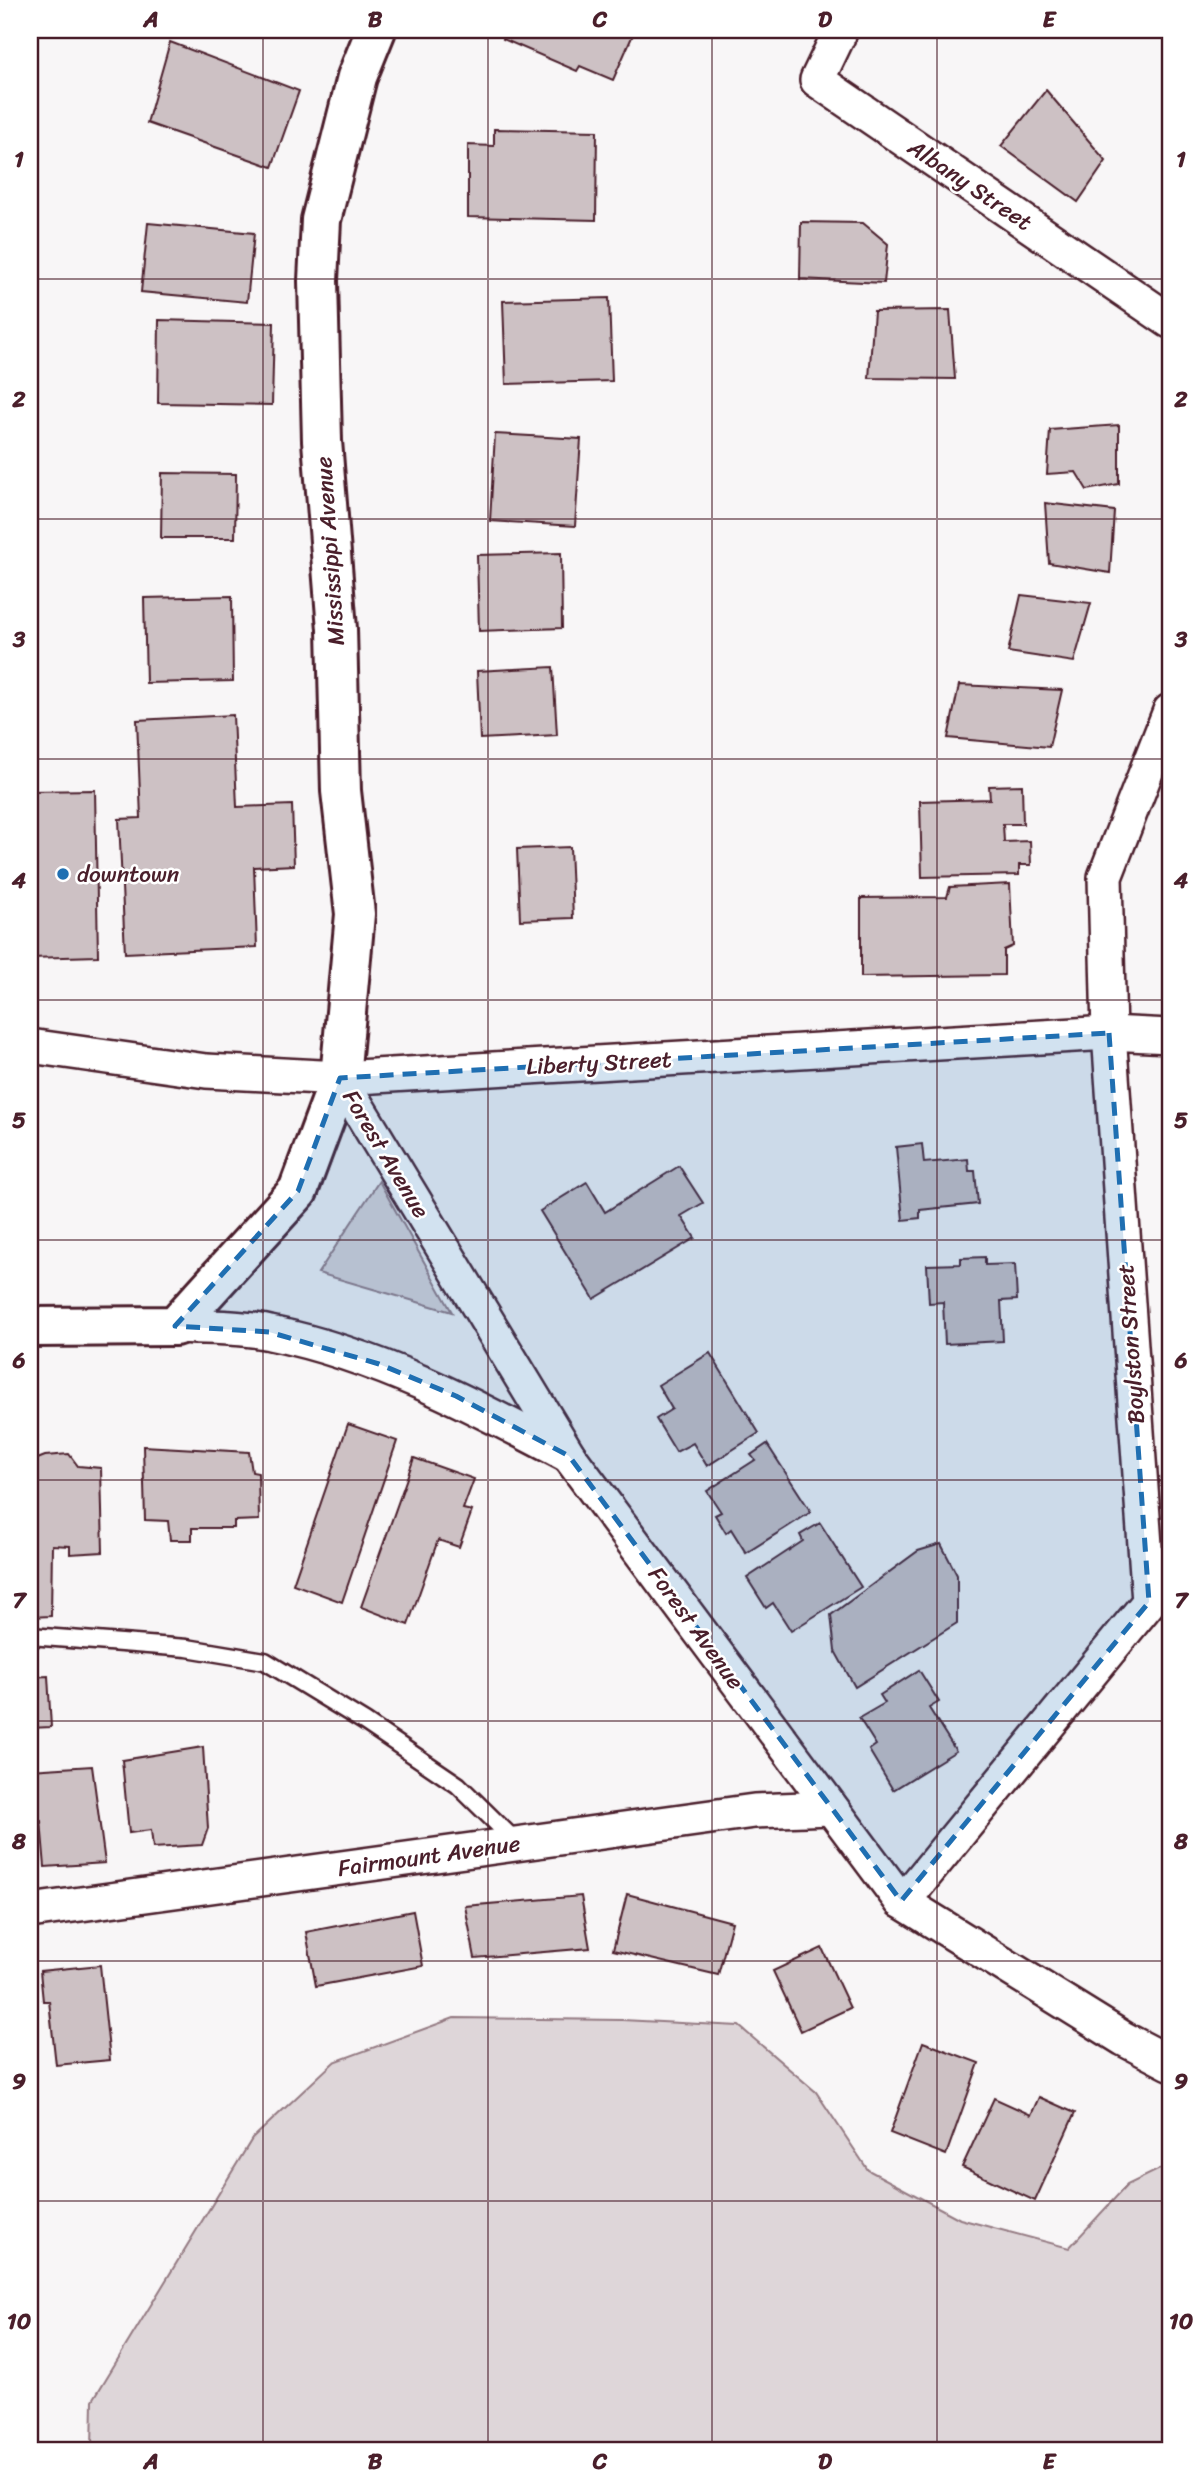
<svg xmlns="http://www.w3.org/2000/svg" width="1200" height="2480" font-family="Sriracha,sans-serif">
  <rect width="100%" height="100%" fill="#f8f6f7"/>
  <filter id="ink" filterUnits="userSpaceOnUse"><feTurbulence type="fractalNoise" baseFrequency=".0143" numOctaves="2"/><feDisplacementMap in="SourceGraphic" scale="14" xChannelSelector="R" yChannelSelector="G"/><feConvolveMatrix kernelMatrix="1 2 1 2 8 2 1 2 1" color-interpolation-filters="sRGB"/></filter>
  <g filter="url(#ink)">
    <g fill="#ded6d9" stroke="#947a82" stroke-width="2">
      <path d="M379,1181L452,1312L318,1273Z"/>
      <path d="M454,2018L622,2020L739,2026L816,2092L868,2170L960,2219L1069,2248L1127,2185L1170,2164V2450H92L93,2400L252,2139L334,2062Z"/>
    </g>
    <g fill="#cdc1c4" stroke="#4a1f2b" stroke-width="2">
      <path d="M506,30H635L613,80L580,66L577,71L503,39Z"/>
      <path d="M170,42L299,91L272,167L147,123Z"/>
      <path d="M1046,90L1106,161L1078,202L1001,146Z"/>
      <path d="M494,129L597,131L596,220L468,217V145L494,146Z"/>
      <path d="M801,222L863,223L888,244L884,283L800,279Z"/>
      <path d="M148,223L254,233L247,302L141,292Z"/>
      <path d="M609,298L612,381L506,384L503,301Z"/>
      <path d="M950,310L955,379L869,378L874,311Z"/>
      <path d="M159,320L274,323L272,405L158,403Z"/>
      <path d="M1119,425V484L1087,490L1076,472L1047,474L1050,430Z"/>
      <path d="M495,434L581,439L575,526L490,521Z"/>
      <path d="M162,473L236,474L235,538H161Z"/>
      <path d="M1045,503L1114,511L1110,573L1049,563Z"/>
      <path d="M561,553L562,628L479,631L477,555Z"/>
      <path d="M1021,595L1091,603L1074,662L1008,652Z"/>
      <path d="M232,596L233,681L146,683L144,598Z"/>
      <path d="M553,667L557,735L480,739L477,671Z"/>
      <path d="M959,685L1062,690L1049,747L948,738Z"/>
      <path d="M233,715L237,807L292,805L294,865L254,867L257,947L125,953L119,819L141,818L137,720Z"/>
      <path d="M1022,785L1023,824H1003L1004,842L1030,841L1031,865H1019V875L922,877L920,801L990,799L989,786Z"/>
      <path d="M95,790L98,956L30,958V791Z"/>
      <path d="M570,847L573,918L520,920L517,849Z"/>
      <path d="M1010,884L1013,946L1004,950V975L861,977V898L947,897L950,887Z"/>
      <path d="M922,1144L924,1163L968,1159L969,1171H975L978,1204L920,1210V1218L903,1220L896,1147Z"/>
      <path d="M679,1166L703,1203L681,1216L695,1238L594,1299L540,1211L587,1182L605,1212Z"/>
      <path d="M985,1257V1265L1015,1264L1017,1300L1001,1301L1003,1341L945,1344L943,1302L929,1303L927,1265L961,1264V1258Z"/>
      <path d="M710,1353L759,1433L707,1466L693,1443L676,1452L656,1419L672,1409L658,1385Z"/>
      <path d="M348,1424L397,1441L342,1602L293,1584Z"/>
      <path d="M767,1444L811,1512L746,1553L731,1529L726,1533L715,1515L721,1512L707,1491L755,1460L751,1455Z"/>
      <path d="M143,1446L249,1452L252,1472L258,1473L259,1520L234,1521V1528H192V1540H170L168,1521L145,1520Z"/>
      <path d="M69,1454L78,1466L101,1468L103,1552L70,1554V1546L52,1545L51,1616L30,1617V1462L45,1456Z"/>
      <path d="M414,1458L474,1479L463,1509L472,1511L459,1547L438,1540L408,1625L361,1607Z"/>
      <path d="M820,1523L861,1587L791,1631L773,1603L766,1608L747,1578L803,1541L800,1535Z"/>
      <path d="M941,1544L957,1575V1623L855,1687L835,1651L831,1615L918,1551Z"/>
      <path d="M919,1670L939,1702L929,1708L956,1751L893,1790L869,1750L876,1745L859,1718L885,1703L880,1695Z"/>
      <path d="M48,1676L51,1727L30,1728V1677Z"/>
      <path d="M203,1747L208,1828L202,1845L153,1848L151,1830L129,1833L122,1760Z"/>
      <path d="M92,1766L105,1863L45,1867L41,1821H30V1770Z"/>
      <path d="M627,1894L732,1922L718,1975L613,1950Z"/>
      <path d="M581,1896L590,1948L475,1958L465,1906Z"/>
      <path d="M413,1911L423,1966L316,1986L306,1932Z"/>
      <path d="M822,1948L850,2008L801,2031L773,1971Z"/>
      <path d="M100,1965L110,2060L56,2065L49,2001H43L40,1971Z"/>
      <path d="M923,2042L979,2063L946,2155L890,2133Z"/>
      <path d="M1039,2097L1075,2113L1035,2201L962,2167L994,2098L1031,2115Z"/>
    </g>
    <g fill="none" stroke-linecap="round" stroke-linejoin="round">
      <defs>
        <path id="service" d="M30,1636L187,1648L265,1661L365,1722L458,1785L516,1842"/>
        <g id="minor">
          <path d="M841,30L817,80L1170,321"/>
          <path d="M30,1046L206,1071L340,1078L1109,1033L1170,1036"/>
          <path d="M340,1078L569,1456L901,1901L1124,2039L1170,2063"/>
          <path d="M175,1326C206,1328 240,1326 270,1333C378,1355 473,1405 569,1456"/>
          <path d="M901,1901L915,1887L1149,1602L1109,1033L1105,877L1170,711"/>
          <path d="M30,1911L754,1811L830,1808"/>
        </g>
        <path id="tertiary" d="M30,1327L175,1326L298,1191L340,1078L355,914L341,791L337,629L322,441L318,281L321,220L357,77L376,30"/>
      </defs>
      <use href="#service" stroke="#4a1f2b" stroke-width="21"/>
      <use href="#minor" stroke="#4a1f2b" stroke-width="38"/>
      <use href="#tertiary" stroke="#4a1f2b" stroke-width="44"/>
      <use href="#service" stroke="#fff" stroke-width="16"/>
      <use href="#minor" stroke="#fff" stroke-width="33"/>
      <use href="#tertiary" stroke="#fff" stroke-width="38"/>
    </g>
  </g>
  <path fill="#1f6fb2" fill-opacity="0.2" stroke="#1f6fb2" stroke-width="5" stroke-dasharray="14 9" stroke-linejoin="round" d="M1109,1033L1149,1602L901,1901L569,1456L456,1396L379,1364L269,1332L175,1326L298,1191L340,1078Z"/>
  <path fill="none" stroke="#4a1f2b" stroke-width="2" stroke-opacity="0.55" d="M263,30V2450M488,30V2450M712,30V2450M937,30V2450M30,279H1170M30,519H1170M30,759H1170M30,1000H1170M30,1240H1170M30,1480H1170M30,1721H1170M30,1961H1170M30,2201H1170"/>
  <circle fill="#1f6fb2" stroke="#fff" stroke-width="2.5" cx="63" cy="874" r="7"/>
  <g text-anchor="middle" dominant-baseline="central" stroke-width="5" stroke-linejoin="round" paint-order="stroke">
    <g font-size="23" fill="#4a1f2b" stroke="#fff">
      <text transform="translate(970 185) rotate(34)">Albany Street</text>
      <text transform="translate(330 551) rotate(-94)">Mississippi Avenue</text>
      <text transform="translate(599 1063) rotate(-3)">Liberty Street</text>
      <text transform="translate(386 1154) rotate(59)">Forest Avenue</text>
      <text transform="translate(1131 1344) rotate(-94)">Boylston Street</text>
      <text transform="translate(696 1628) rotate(54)">Forest Avenue</text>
      <text transform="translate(429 1856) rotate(-8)">Fairmount Avenue</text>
    </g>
    <g font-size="23" fill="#4a1f2b" stroke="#fff" text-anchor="start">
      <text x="77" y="874">downtown</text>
    </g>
  </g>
  <rect width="1200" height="2480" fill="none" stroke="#fff" stroke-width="77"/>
  <rect x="38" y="38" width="1124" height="2404" fill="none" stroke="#4a1f2b" stroke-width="2.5"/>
  <g font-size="23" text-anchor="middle" font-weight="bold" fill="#4a1f2b">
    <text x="151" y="27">A</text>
    <text x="375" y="27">B</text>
    <text x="600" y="27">C</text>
    <text x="825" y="27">D</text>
    <text x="1049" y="27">E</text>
    <text x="19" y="167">1</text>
    <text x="1181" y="167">1</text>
    <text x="19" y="407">2</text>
    <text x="1181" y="407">2</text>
    <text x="19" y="647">3</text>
    <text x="1181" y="647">3</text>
    <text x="19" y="888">4</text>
    <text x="1181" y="888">4</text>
    <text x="19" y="1128">5</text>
    <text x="1181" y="1128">5</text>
    <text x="19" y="1368">6</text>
    <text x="1181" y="1368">6</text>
    <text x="19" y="1608">7</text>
    <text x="1181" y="1608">7</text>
    <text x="19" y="1849">8</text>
    <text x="1181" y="1849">8</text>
    <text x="19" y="2089">9</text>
    <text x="1181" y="2089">9</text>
    <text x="19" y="2329">10</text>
    <text x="1181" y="2329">10</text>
    <text x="151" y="2469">A</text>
    <text x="375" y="2469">B</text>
    <text x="600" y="2469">C</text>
    <text x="825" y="2469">D</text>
    <text x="1049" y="2469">E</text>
  </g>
</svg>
